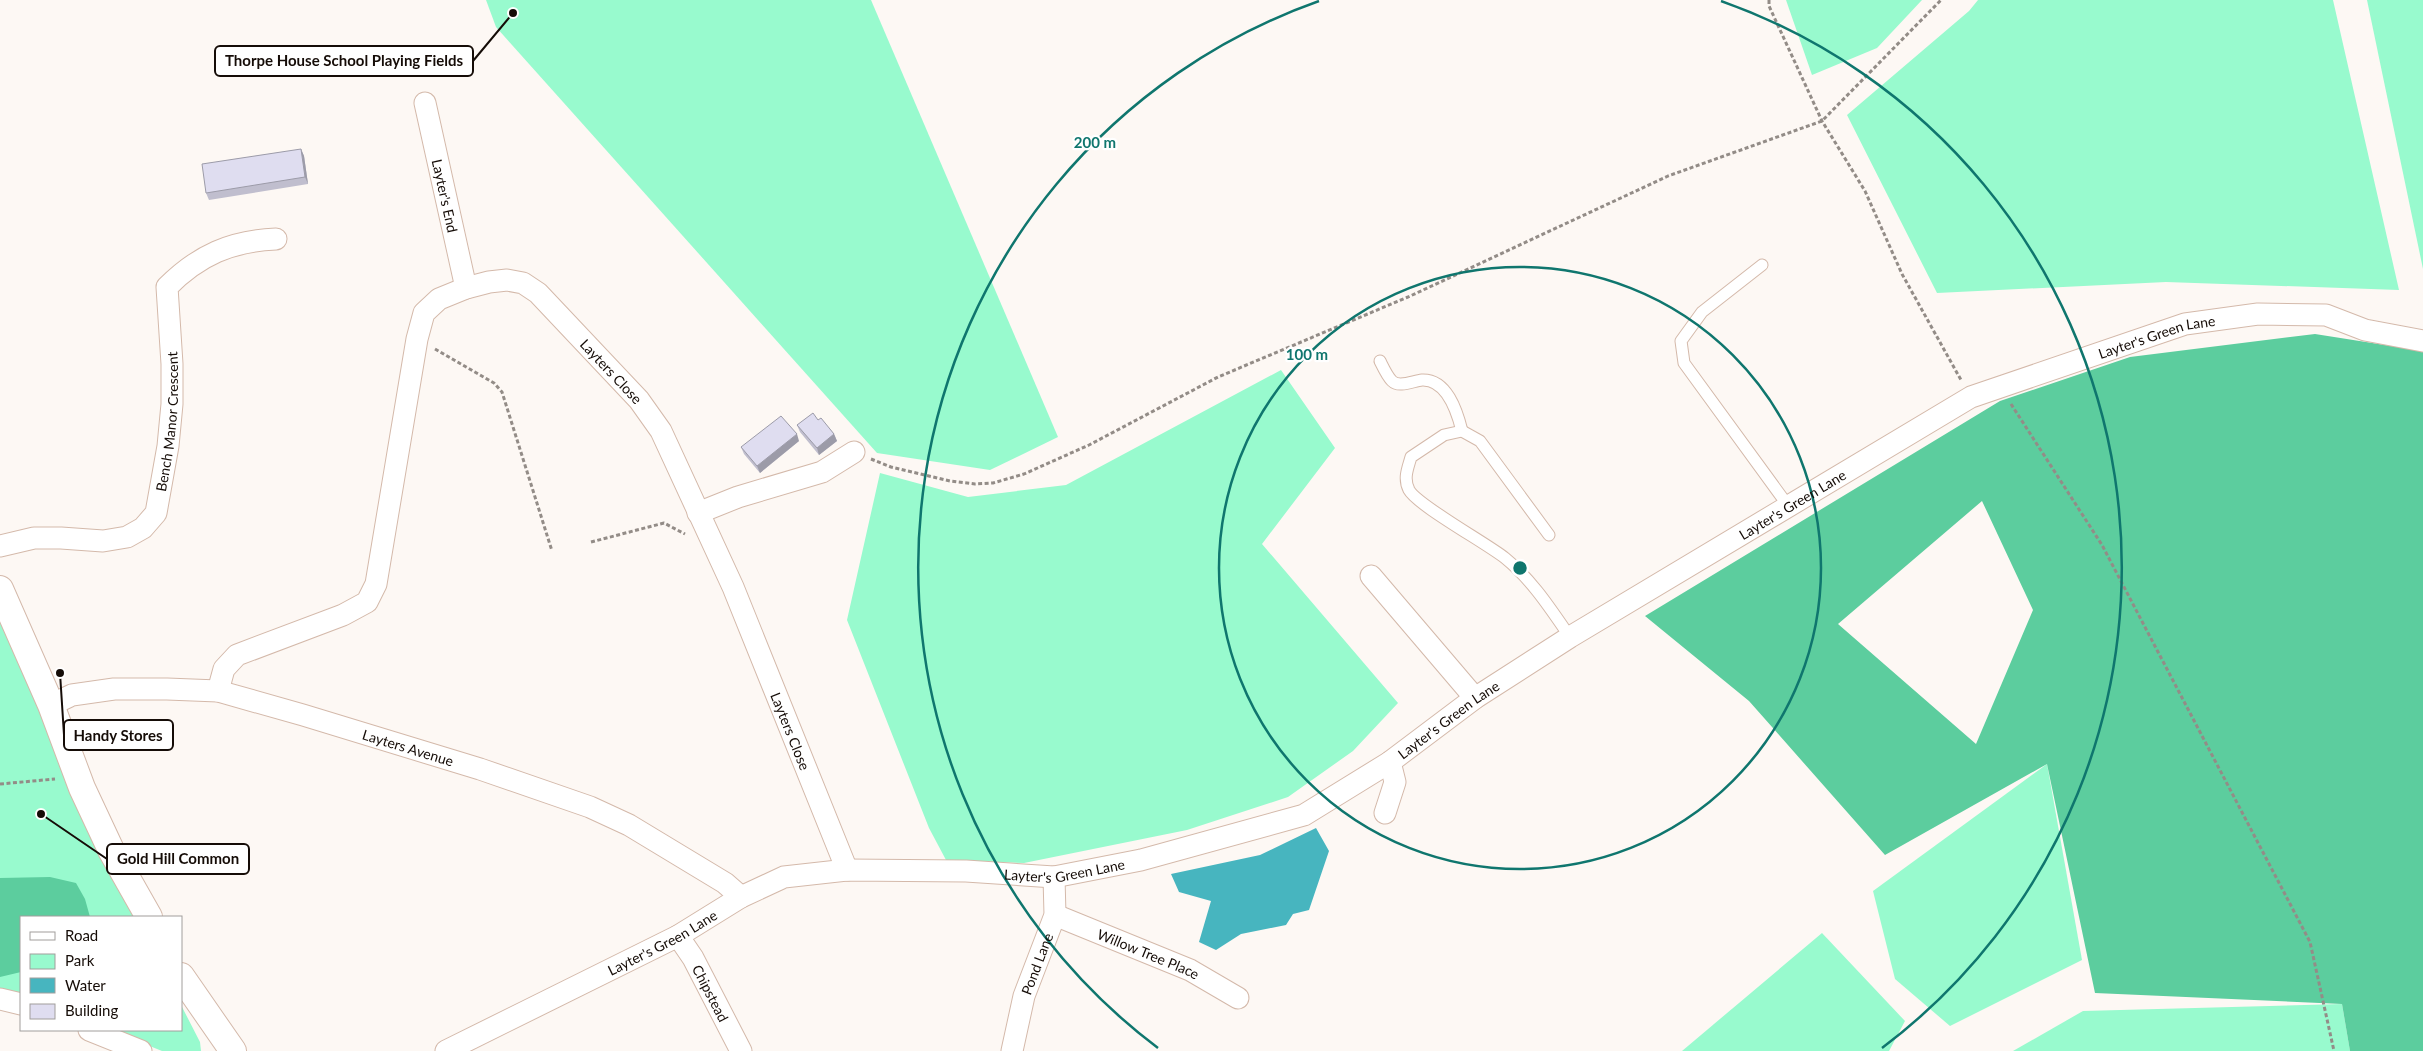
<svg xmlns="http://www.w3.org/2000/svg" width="2423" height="1051" font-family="Lato,sans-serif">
  <rect width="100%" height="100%" fill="#fdf8f4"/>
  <g fill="#98face">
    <path d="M486,0H871L1058,437L990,470L877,453L496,27Z"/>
    <path d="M1786,0H1922L1877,48L1812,75Z"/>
    <path d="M1978,0H2333L2399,290L2166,282L1937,293L1847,115L1969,11Z"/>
    <path d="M2367,0H2423V269Z"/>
    <path d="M1281,370L1335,448L1262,544L1398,703L1353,751L1288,797L1187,830L1024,863L946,860L929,828L847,620L880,473L968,497L1066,485Z"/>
    <path d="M0,613L135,917H21V997L0,992Z"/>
    <path d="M2047,764L2082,960L1950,1026L1895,979L1873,891Z"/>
    <path d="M1822,933L1905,1021L1889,1051H1682Z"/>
    <path d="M2342,1004L2350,1051H2013L2083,1011Z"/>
    <path d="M181,1005L200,1042L201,1051H162L110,1030H181Z"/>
  </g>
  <g fill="#5ccd9e" fill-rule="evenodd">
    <path d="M2315,334L2423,351V1051H2350L2342,1004L2095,993L2047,764L1885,855L1749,701L1645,616L2000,401L2130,357ZM1982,501L2033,610L1976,744L1838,624Z"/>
    <path d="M50,877L76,883L85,899L90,917H21V972L0,977V878Z"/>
  </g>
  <path fill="#47b5bf" d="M1316,828L1329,851L1309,910L1293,914L1286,925L1241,934L1216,950L1199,942L1211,901L1179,892L1171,874L1260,855Z"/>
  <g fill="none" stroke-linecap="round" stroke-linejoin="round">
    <defs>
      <g id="service">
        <path d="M1762,265L1702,312L1681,341L1684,363L1789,507"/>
        <path d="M1380,361C1383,367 1387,376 1392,381C1399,388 1413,381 1422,380C1447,379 1457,411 1462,431"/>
        <path d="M1549,535L1480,441L1462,431L1444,435L1411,457C1408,468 1403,478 1409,490C1417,505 1486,543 1505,558C1532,580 1550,608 1570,637"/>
      </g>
      <g id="minor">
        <path id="s1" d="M425,103L466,288"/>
        <path d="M698,513L738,497L822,472L854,452"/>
        <path id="s2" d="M0,546L34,538H61L103,541L127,537L143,528L156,513L168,446L172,404V364L167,287C199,255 231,241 276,239"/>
        <path d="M1371,576L1475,698"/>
        <path id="s3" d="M218,691L224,669L237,655L343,615L367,602L376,584L417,339L424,313L439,299L466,288L489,282L507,280L523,283L538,293L639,400L661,431L733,587L847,870"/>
        <path id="s4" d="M51,705L72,695L114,689H167L218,691L303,715L480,769L590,807L629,825L725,883L741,897"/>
        <path d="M1385,813L1395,782L1390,762"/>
        <path id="s5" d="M1055,915L1190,970L1238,998"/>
        <path id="s6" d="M678,936L693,958L741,1051"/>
        <path d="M0,999L21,1004"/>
        <path d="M89,1030L141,1051"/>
        <path id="s7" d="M446,1051L678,936L741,897L784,877L847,870L966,871L1054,877L1141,860L1304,815L1390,762L1475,698L1570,637L1971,397L2185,324L2258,314L2326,315L2365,330L2423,341"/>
        <path id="s8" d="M1012,1051L1024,996L1055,915L1054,877"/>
      </g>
      <g id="tertiary">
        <path d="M0,589L51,705L82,788L111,850L149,917"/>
        <path d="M181,976L233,1051"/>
      </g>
    </defs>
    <use href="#service" stroke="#d4b9aa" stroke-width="13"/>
    <use href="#minor" stroke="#d4b9aa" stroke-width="23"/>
    <use href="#tertiary" stroke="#d4b9aa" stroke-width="28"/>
    <g stroke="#938c87" stroke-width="3" stroke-dasharray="4 2.5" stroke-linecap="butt">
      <path d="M1769,0V6L1822,121L1865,191L1902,274L1961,380"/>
      <path d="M435,349L494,383L502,392L552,551"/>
      <path d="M2011,404L2102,545L2310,942L2334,1051"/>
      <path d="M871,459L891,467L950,481L975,484L993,483L1024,474L1089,445L1218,377L1408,297L1668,176L1822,121L1941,0"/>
      <path d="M591,542L664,523L685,534"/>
      <path d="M0,784L55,779"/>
    </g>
    <use href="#service" stroke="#fff" stroke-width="11"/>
    <use href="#minor" stroke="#fff" stroke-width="21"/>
    <use href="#tertiary" stroke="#fff" stroke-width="26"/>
  </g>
  <g fill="#c0bece">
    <path d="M301,149L304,156L308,184L209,200L206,193Z"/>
    <path d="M818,420L834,434L837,441L819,455L800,432L797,425Z"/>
    <path d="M799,441L760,473L744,454L741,447Z"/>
  </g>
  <g fill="#9c9ba8">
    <path d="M301,149L304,156L308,184L305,177Z"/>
    <path d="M797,434L799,441L760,473L757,466Z"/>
    <path d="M834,434L837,441L819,455L817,448Z"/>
  </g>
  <g fill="#dfddf0" stroke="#9c9ba8">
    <path d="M301,149L305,177L206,193L202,164Z"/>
    <path d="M813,413L818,420L821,418L834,434L817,448L797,425Z"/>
    <path d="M781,416L797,434L757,466L741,447Z"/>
  </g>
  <g fill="none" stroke="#0f766e" stroke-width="2.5">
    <circle cx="1520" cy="568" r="301"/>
    <path d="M1158 1048A601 601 0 0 1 1319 1M1721 1A601 601 0 0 1 1882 1048"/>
  </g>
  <g text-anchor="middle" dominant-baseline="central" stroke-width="4.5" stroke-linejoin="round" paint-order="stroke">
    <g font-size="14" fill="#150c07" stroke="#fff">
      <text stroke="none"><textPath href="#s1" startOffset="95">Layter's End</textPath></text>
      <text stroke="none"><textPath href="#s7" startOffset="1892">Layter's Green Lane</textPath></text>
      <text stroke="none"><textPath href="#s3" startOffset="711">Layters Close</textPath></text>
      <text stroke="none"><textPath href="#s2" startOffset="259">Bench Manor Crescent</textPath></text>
      <text stroke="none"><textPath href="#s7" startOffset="1488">Layter's Green Lane</textPath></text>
      <text stroke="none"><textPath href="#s7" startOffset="1082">Layter's Green Lane</textPath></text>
      <text stroke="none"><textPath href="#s3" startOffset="1116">Layters Close</textPath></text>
      <text stroke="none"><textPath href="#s4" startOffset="368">Layters Avenue</textPath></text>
      <text stroke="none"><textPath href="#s7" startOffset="662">Layter's Green Lane</textPath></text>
      <text stroke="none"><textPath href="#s7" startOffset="242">Layter's Green Lane</textPath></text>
      <text stroke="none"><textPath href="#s5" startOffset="101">Willow Tree Place</textPath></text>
      <text stroke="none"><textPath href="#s8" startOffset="91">Pond Lane</textPath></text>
      <text stroke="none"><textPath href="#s6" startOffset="66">Chipstead</textPath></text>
    </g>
  </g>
  <circle cx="1520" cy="568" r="8" fill="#0f766e" stroke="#fff" stroke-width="2.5"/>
  <g font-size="15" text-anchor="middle" font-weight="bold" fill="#0f766e" stroke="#fff" stroke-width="4.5" stroke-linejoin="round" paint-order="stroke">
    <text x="1095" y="148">200 m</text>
    <text x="1307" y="360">100 m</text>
  </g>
  <path fill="none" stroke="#150c07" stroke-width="2" d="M513 13L473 61M60 673L64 735M41 814L107 859"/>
  <g fill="#150c07" stroke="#fff" stroke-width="2">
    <circle cx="513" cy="13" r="5"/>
    <circle cx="60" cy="673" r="5"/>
    <circle cx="41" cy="814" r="5"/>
  </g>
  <g fill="#fff" stroke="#150c07" stroke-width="2">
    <rect x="215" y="46" width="258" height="30" rx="5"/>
    <rect x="64" y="720" width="109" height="30" rx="5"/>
    <rect x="107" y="844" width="142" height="30" rx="5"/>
  </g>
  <g font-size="15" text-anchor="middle" font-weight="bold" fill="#150c07">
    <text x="344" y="66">Thorpe House School Playing Fields</text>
    <text x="118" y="741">Handy Stores</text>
    <text x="178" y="864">Gold Hill Common</text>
  </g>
  <rect x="20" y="916" width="162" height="115" fill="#ffffff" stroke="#a19e9c"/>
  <rect x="30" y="932" width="25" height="8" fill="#ffffff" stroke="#a19e9c"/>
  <text x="65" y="941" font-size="15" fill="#150c07">Road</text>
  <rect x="30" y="954" width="25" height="15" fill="#98face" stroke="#a19e9c"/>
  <text x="65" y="966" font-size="15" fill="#150c07">Park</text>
  <rect x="30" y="978" width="25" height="15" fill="#47b5bf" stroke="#a19e9c"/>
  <text x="65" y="991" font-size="15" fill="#150c07">Water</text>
  <rect x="30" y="1004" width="25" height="15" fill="#dfddf0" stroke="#a19e9c"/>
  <text x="65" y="1016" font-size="15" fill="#150c07">Building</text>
</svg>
